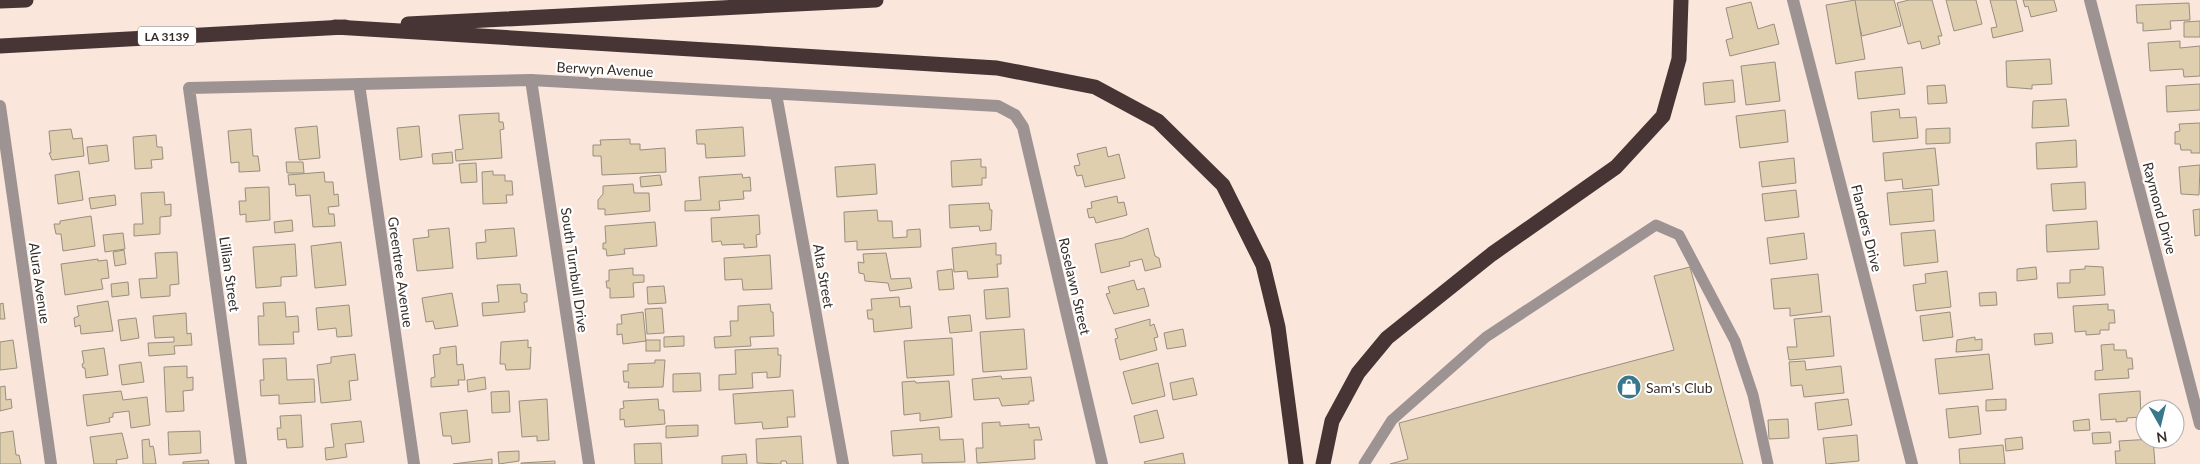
<svg xmlns="http://www.w3.org/2000/svg" width="2200" height="464" font-family="Lato,sans-serif">
  <rect width="100%" height="100%" fill="#fae6db"/>
  <g fill="#dfcfaf" stroke="#978f7e">
    <path d="M1853,0H1894L1901,26L1862,36Z"/>
    <path d="M1855,0L1865,59L1836,64L1826,5Z"/>
    <path d="M1932,0L1942,36H1938L1940,44L1922,49L1920,41L1908,44L1897,3L1909,0Z"/>
    <path d="M1946,0H1976L1982,24L1954,31Z"/>
    <path d="M1990,0H2016L2023,31L1993,38L1991,28L1997,27Z"/>
    <path d="M2023,0H2054L2057,11L2031,17L2028,6L2025,7Z"/>
    <path d="M1751,2L1758,29L1774,24L1779,44L1730,56L1726,40L1733,38L1726,8Z"/>
    <path d="M2189,3L2190,20L2170,21L2171,29L2143,31V23H2137L2136,5Z"/>
    <path d="M2200,21V37H2184V22Z"/>
    <path d="M2180,41V48L2200,46V76L2184,77L2183,69L2150,71L2148,43Z"/>
    <path d="M2050,59L2052,84L2032,85V89L2007,87L2006,61Z"/>
    <path d="M1775,62L1780,101L1746,105L1741,66Z"/>
    <path d="M1902,67L1905,94L1858,99L1855,72Z"/>
    <path d="M1733,80L1735,102L1705,105L1703,83Z"/>
    <path d="M2200,84V110L2167,112L2166,86Z"/>
    <path d="M1945,85L1947,103L1928,104L1927,86Z"/>
    <path d="M2066,99L2069,126L2032,128L2033,101Z"/>
    <path d="M1899,109L1900,118L1916,117L1918,138L1873,142L1871,112Z"/>
    <path d="M1785,110L1788,142L1740,148L1736,116Z"/>
    <path d="M499,113V122H503L504,129L500,130L502,158L456,161L455,150L463,149L459,115Z"/>
    <path d="M2200,123V153H2191V150H2181L2180,144H2175V132L2180,131L2179,124Z"/>
    <path d="M317,126L320,158L299,160L295,128Z"/>
    <path d="M419,126L422,157L400,160L397,128Z"/>
    <path d="M743,127L745,156L706,158L705,144H697L696,130Z"/>
    <path d="M1950,128V143L1926,144V129Z"/>
    <path d="M71,129L73,139L82,138L84,156L52,160L49,153H51L49,131Z"/>
    <path d="M251,129L253,156H258L260,171L239,172V162L231,163L228,131Z"/>
    <path d="M156,135L157,147H162L163,159L151,160L152,168L135,169L133,137Z"/>
    <path d="M630,139V144H640V150L665,148L666,172L602,175L601,156H593V145H601L600,140Z"/>
    <path d="M2076,140L2077,167L2037,169L2036,143Z"/>
    <path d="M107,145L109,161L89,164L87,147Z"/>
    <path d="M1106,147L1108,157L1119,154L1125,178L1085,187L1082,175L1077,176L1074,166L1080,165L1077,154Z"/>
    <path d="M1935,148L1939,185L1903,189L1902,179L1885,181L1883,153Z"/>
    <path d="M452,152L453,163L433,164L432,154Z"/>
    <path d="M1794,158L1796,183L1762,187L1759,162Z"/>
    <path d="M981,159V167H986V178H982V185L952,187L951,161Z"/>
    <path d="M286,162H303L304,173H287Z"/>
    <path d="M476,163L477,182L461,183L459,164Z"/>
    <path d="M875,164L877,194L837,197L835,167Z"/>
    <path d="M2200,165L2199,195L2181,194L2179,167Z"/>
    <path d="M79,171L83,200L58,204L55,175Z"/>
    <path d="M493,171V175H505V181H512L513,195H506L507,203L483,204L482,172Z"/>
    <path d="M324,172L325,182H333L334,195L338,194L339,206L328,207L329,214H334L335,226L313,227L310,195L296,196L295,184L289,185L288,175Z"/>
    <path d="M742,174L743,178L750,177L751,191H743L744,199L719,201L720,210L685,211V201L701,200L699,177Z"/>
    <path d="M660,175L662,185L641,187L640,177Z"/>
    <path d="M2085,182L2086,209L2053,211L2051,184Z"/>
    <path d="M633,184L634,193H649L650,211L605,215V209H598V200L603,194V186Z"/>
    <path d="M269,187L270,220L246,222V214L240,215L239,201H246L245,188Z"/>
    <path d="M1932,189L1934,221L1890,225L1887,193Z"/>
    <path d="M1796,190L1799,217L1765,221L1762,194Z"/>
    <path d="M164,192L165,205L171,204V216L160,217V234L134,236V224H143L141,193Z"/>
    <path d="M115,195L116,205L91,209L89,198Z"/>
    <path d="M1117,196L1118,203L1124,202L1127,215L1096,223L1094,217L1089,218L1087,209L1092,208L1091,202Z"/>
    <path d="M989,203L990,210H992L991,230L980,231L979,226L950,228L949,205Z"/>
    <path d="M2200,209V235L2195,236L2193,210Z"/>
    <path d="M877,210L878,221H892L893,238L907,237V230L920,229L921,247L857,250V241L845,242L844,212Z"/>
    <path d="M759,215L760,234L756,235L757,247L744,248V244L722,245L721,241L712,242L711,218Z"/>
    <path d="M91,216L95,246L63,251L61,234H56L54,224H60V221Z"/>
    <path d="M292,220L293,231L275,233L274,222Z"/>
    <path d="M2097,221L2099,249L2047,252L2046,225Z"/>
    <path d="M655,222L657,246L624,249L625,254L607,256L606,249H603V243H606L605,226Z"/>
    <path d="M449,228L453,268L417,271L413,239L429,237L428,230Z"/>
    <path d="M514,228L517,256L477,259L476,243L486,242L485,230Z"/>
    <path d="M1148,228L1155,256L1159,258L1161,267L1145,271L1142,259L1129,262L1130,266L1101,273L1095,244L1123,238Z"/>
    <path d="M1935,230L1938,262L1904,266L1901,233Z"/>
    <path d="M123,233L125,249L105,252L103,235Z"/>
    <path d="M1804,233L1807,259L1770,264L1767,238Z"/>
    <path d="M341,242L346,285L315,288L311,246Z"/>
    <path d="M996,243V255H1001V264H997L998,277L968,279L967,271L954,272L952,248Z"/>
    <path d="M295,244L297,276L281,277V286L256,288L253,247Z"/>
    <path d="M124,250L126,264L115,266L113,252Z"/>
    <path d="M177,252L179,284L170,285V296L141,298L139,279L157,278L155,253Z"/>
    <path d="M886,253L891,279L910,278L912,288L890,291L888,283L865,281L864,274L859,273L858,262L864,263L863,254Z"/>
    <path d="M770,255L772,289L743,290L742,279L725,280L724,258Z"/>
    <path d="M98,259V261L107,260L109,278L101,279L103,289L65,295L61,264Z"/>
    <path d="M2085,266L2103,267L2105,295L2058,298L2057,283H2070V270L2085,269Z"/>
    <path d="M1690,267L1743,464H1390L1408,459L1399,423L1674,350L1654,276Z"/>
    <path d="M2036,267L2037,279L2017,281V269Z"/>
    <path d="M633,268V275H644V282L633,283L634,297L610,298V288H607L606,281H609V270Z"/>
    <path d="M952,269L954,289L939,290L937,271Z"/>
    <path d="M1947,271L1951,307L1916,311L1913,285L1926,283L1925,274Z"/>
    <path d="M1818,274L1822,312L1790,316V308L1774,309L1771,279Z"/>
    <path d="M1134,280L1137,290L1144,288L1149,306L1114,314L1106,294L1110,293L1108,287Z"/>
    <path d="M128,282L129,295L112,297L111,284Z"/>
    <path d="M520,284L521,293L527,294V302H524L525,312L483,316L482,303L499,302L497,285Z"/>
    <path d="M664,286L666,303L648,304L647,287Z"/>
    <path d="M1008,288L1010,317L986,319L984,290Z"/>
    <path d="M1996,292L1997,305L1980,306L1979,293Z"/>
    <path d="M452,293L458,326L435,329L433,321L426,322L422,298Z"/>
    <path d="M899,297L900,307L910,306L912,328L874,332L873,319H868L867,310H872L871,299Z"/>
    <path d="M108,301L113,331L81,334L80,325L75,327L74,318L79,316L77,306Z"/>
    <path d="M285,302L286,317L298,316L299,332H293L294,344L259,345L258,316H264L263,303Z"/>
    <path d="M3,303L5,319H0V304Z"/>
    <path d="M770,304L771,312H773L774,336L750,337L751,346L715,348L714,337L731,336L730,321H738V306Z"/>
    <path d="M2108,304V310H2114L2115,323H2109V330H2100V334L2086,335V331L2075,332L2073,306Z"/>
    <path d="M349,305L352,336L337,337L336,328L318,330L316,308Z"/>
    <path d="M662,308L664,333L647,334L645,309Z"/>
    <path d="M643,312L646,341L623,344L622,334L617,335V324H622L621,315Z"/>
    <path d="M1950,312L1953,337L1923,341L1920,316Z"/>
    <path d="M186,313L187,334L191,333L192,345L174,346L175,354L149,356L148,343L174,342V337L155,338L153,316Z"/>
    <path d="M970,315L972,331L950,333L948,317Z"/>
    <path d="M1830,316L1834,356L1789,360L1787,347H1797L1794,319Z"/>
    <path d="M136,318L139,338L121,341L118,320Z"/>
    <path d="M1150,319V326L1154,324L1158,337L1154,338L1157,350L1120,360L1115,339L1118,338L1115,329Z"/>
    <path d="M1024,329L1027,369L983,372L980,332Z"/>
    <path d="M1183,329L1186,346L1167,349L1164,333Z"/>
    <path d="M2052,333L2053,343L2035,345L2034,334Z"/>
    <path d="M684,336V346L664,347V337Z"/>
    <path d="M1975,337V340L1982,339V350L1956,352L1957,340Z"/>
    <path d="M952,338L954,375L907,378L904,341Z"/>
    <path d="M13,340L17,368L0,370V342Z"/>
    <path d="M528,340V348L531,347L530,369L506,370L505,364H500L501,342Z"/>
    <rect x="646" y="340" width="14" height="11"/>
    <path d="M2114,344V350H2126L2127,358H2132L2133,369H2128L2129,378L2095,380V371L2103,370L2101,345Z"/>
    <path d="M456,346L457,365L463,364L465,380H458L459,385L431,387V378L435,377L433,355L440,354V348Z"/>
    <path d="M104,348L108,375L86,378L85,368H83L82,364L84,363L82,351Z"/>
    <path d="M778,348V355H781L780,377L767,378V372L752,373L753,388L719,390V375L736,374L735,350Z"/>
    <path d="M355,354L358,380L349,381L351,400L321,403L317,365L331,363V357Z"/>
    <path d="M1989,354L1993,389L1939,394L1935,359Z"/>
    <path d="M286,358L287,380L314,379L315,402L279,404V395L261,396L260,380H264L263,359Z"/>
    <path d="M655,360H665L663,387L628,388L629,382H624L623,371H628V364L655,363Z"/>
    <path d="M1805,361L1806,370L1841,366L1844,393L1804,397L1802,385L1791,386L1789,362Z"/>
    <path d="M141,362L144,382L122,385L119,365Z"/>
    <path d="M1158,363L1165,396L1132,404L1123,372Z"/>
    <path d="M187,366V378L193,377V390L183,391L184,411L166,412L164,367Z"/>
    <path d="M700,373L701,391L673,392V374Z"/>
    <path d="M1001,376L1002,379L1031,377L1034,401H1029V404L1002,406L999,398L974,400L972,379Z"/>
    <path d="M485,377L486,389L468,392L467,380Z"/>
    <path d="M1193,378L1197,395L1173,400L1170,383Z"/>
    <path d="M915,381L916,383L949,381L952,417L920,421V413L904,415L902,382Z"/>
    <path d="M5,386L6,400L11,399L12,408L0,411V387Z"/>
    <path d="M793,390L795,417H787L788,427L763,429L762,422L735,424L733,394Z"/>
    <path d="M121,391L123,400L147,397L150,425L131,428L129,411L113,413V417L109,418L110,422L87,426L83,395Z"/>
    <path d="M509,391L510,412L492,413L491,392Z"/>
    <path d="M2140,391L2141,417L2127,418V421L2116,422V419L2101,420L2099,394Z"/>
    <path d="M547,399L549,440L537,441V436L522,437L519,401Z"/>
    <path d="M658,399L659,410H664L665,424L625,427L624,419L620,420V409L624,408L623,401Z"/>
    <path d="M1848,399L1852,425L1818,430L1815,403Z"/>
    <path d="M2006,399V410L1986,411V400Z"/>
    <path d="M1978,406L1981,434L1949,438L1946,409Z"/>
    <path d="M467,410L470,442L452,444L451,436H443L440,413Z"/>
    <path d="M1157,410L1164,438L1140,443L1134,416Z"/>
    <path d="M301,415L303,447L287,448L286,439L278,440L277,428H281L280,416Z"/>
    <path d="M1788,419L1789,438L1769,439L1768,420Z"/>
    <path d="M2089,419L2090,430L2074,431L2073,421Z"/>
    <path d="M361,421L364,442L345,444L347,457L326,460L325,448L334,447L331,424Z"/>
    <path d="M1000,422V426L1029,424V428L1039,427L1042,440H1034L1035,459L977,463L976,448H983L982,423Z"/>
    <path d="M698,425V436L666,438V426Z"/>
    <path d="M939,427L940,440L963,439L965,462L922,463V454L893,456L891,431Z"/>
    <path d="M13,431L16,455H19L21,464H0V433Z"/>
    <path d="M200,431L201,453L169,455L168,432Z"/>
    <path d="M2110,432L2111,443L2093,444L2092,433Z"/>
    <path d="M122,433L128,458L116,460L117,464H94L90,437Z"/>
    <path d="M1857,435L1859,461L1826,464L1823,438Z"/>
    <path d="M801,436L803,464H787L786,461H781V464L757,463L756,439Z"/>
    <path d="M2022,437L2023,449L2006,451L2005,439Z"/>
    <path d="M149,439L150,447L153,446L154,450L156,464H143L142,440Z"/>
    <path d="M2153,439L2155,464H2116L2115,451H2120L2119,441Z"/>
    <path d="M661,443L662,464H635L634,444Z"/>
    <path d="M2003,445L2005,464H1960L1959,449Z"/>
    <path d="M519,451V461L499,464L498,452Z"/>
    <path d="M1183,453L1185,464H1145L1144,462Z"/>
    <path d="M746,454L747,464H722V456Z"/>
    <path d="M492,459V464H453Z"/>
    <path d="M208,460L209,464H183V462Z"/>
    <path d="M555,461V464H521V463Z"/>
  </g>
  <g fill="none" stroke-linecap="round" stroke-linejoin="round">
    <path stroke="#9d9393" stroke-width="11" d="M1364,464L1392,420L1486,337L1656,225L1679,235L1735,341L1753,395L1768,464"/>
    <g stroke="#9d9393" stroke-width="12">
      <path d="M1793,0L1912,464"/>
      <path d="M2090,0L2200,424"/>
      <path d="M531,80L589,464"/>
      <path d="M359,84L414,464"/>
      <path d="M776,94L843,464"/>
      <path d="M0,106L51,464"/>
      <path d="M241,464L189,88L531,80L998,106L1015,115L1023,127L1102,464"/>
    </g>
    <g stroke="#473535" stroke-width="15">
      <path d="M0,1L26,0"/>
      <path d="M408,24L876,0"/>
      <path d="M335,27L997,68L1095,87L1158,121L1223,185L1263,265L1278,327L1296,464"/>
      <path d="M0,46L345,27"/>
      <path d="M1323,464L1332,421L1358,373L1387,338L1492,254L1616,167L1663,116L1679,59L1681,0"/>
    </g>
  </g>
  <defs>
    <symbol id="shop-disc" viewBox="-11 -11 22 22"><circle r="9.5" fill="#39788c" stroke="#fff"/><path d="M-5-2.5h2.3a2.7 3.5 0 0 1 5.4 0H5L5.5 6h-11ZM-1.5-2.5h3a1.5 2.3 0 0 0-3 0Z" fill="#fff"/></symbol>
  </defs>
  <g fill-rule="evenodd">
    <use href="#shop-disc" x="1615" y="373" width="28" height="28"/>
  </g>
  <g text-anchor="middle" dominant-baseline="central" stroke-width="4.5" stroke-linejoin="round" paint-order="stroke">
    <rect fill="#fff" stroke="#726c69" stroke-width="1" x="138" y="26.5" width="58" height="19" rx="4"/>
    <g font-size="12" font-weight="bold" fill="#352d29">
      <text x="167" y="36">LA 3139</text>
    </g>
    <g font-size="14" fill="#352d29" stroke="#fff">
      <text transform="translate(605 69) rotate(3)">Berwyn Avenue</text>
      <text transform="translate(2160 208) rotate(75)">Raymond Drive</text>
      <text transform="translate(1867 228) rotate(76)">Flanders Drive</text>
      <text transform="translate(575 270) rotate(82)">South Turnbull Drive</text>
      <text transform="translate(401 272) rotate(82)">Greentree Avenue</text>
      <text transform="translate(230 274) rotate(82)">Lillian Street</text>
      <text transform="translate(824 276) rotate(80)">Alta Street</text>
      <text transform="translate(40 283) rotate(82)">Alura Avenue</text>
      <text transform="translate(1075 286) rotate(77)">Roselawn Street</text>
    </g>
    <g font-size="14" fill="#352d29" stroke="#fff" text-anchor="start">
      <text x="1646" y="387">Sam's Club</text>
    </g>
  </g>
  <g transform="translate(2160 424) rotate(172)"><circle r="24" fill="#ffffff" stroke="#aeaba9"/>
  <path d="M0-4L9 19L0 12L-9 19Z" fill="#39788c"/>
  <text y="-8" font-size="14" font-weight="bold" text-anchor="middle" fill="#352d29">N</text>
  </g>
</svg>
